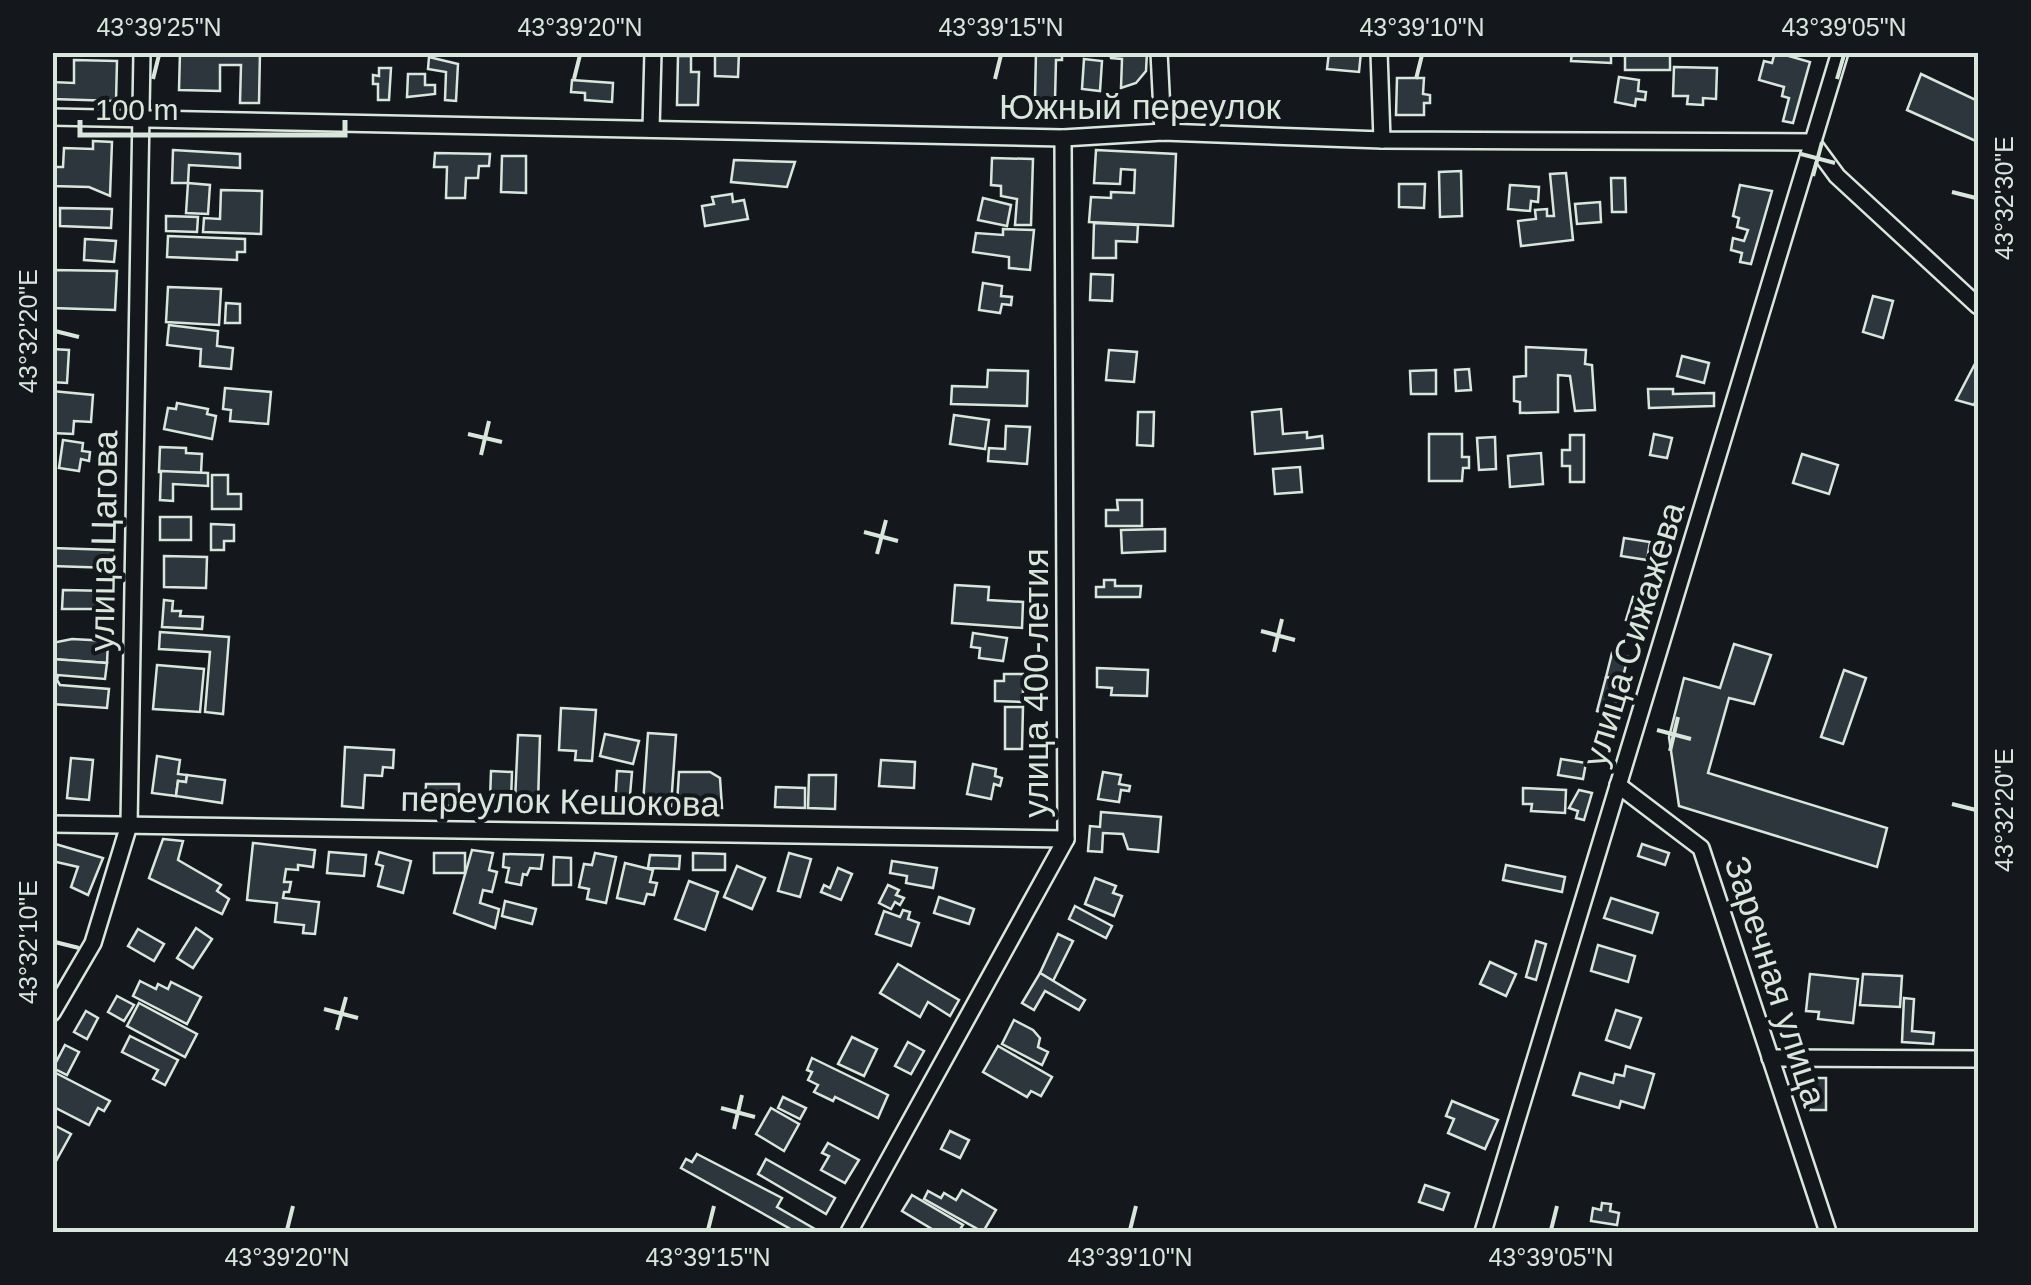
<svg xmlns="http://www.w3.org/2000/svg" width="2031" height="1285" font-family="Arial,sans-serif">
  <rect width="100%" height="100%" fill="#14181c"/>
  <g fill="#2c363c" stroke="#d8e6dc" stroke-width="2.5">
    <path d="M180,52H260L259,103H240L241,65H220V91L179,90Z"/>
    <path d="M715,52H739L738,77L715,76Z"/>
    <path d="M1036,52H1062V60H1056L1055,100H1035Z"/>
    <path d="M1110,52H1147L1146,71L1136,83L1121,88L1122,59L1111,58Z"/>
    <path d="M1329,52H1361L1359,72L1327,69Z"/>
    <path d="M1572,52H1611V63L1571,61Z"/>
    <rect x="1625" y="52" width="45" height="18"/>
    <path d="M1775,52L1810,62L1793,123L1783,121L1789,98L1782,96L1784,87L1759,80L1764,61L1772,63Z"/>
    <path d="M678,56H691V72H699L698,105H677Z"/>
    <path d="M429,57L458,64L456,101L445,100L446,72L428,69Z"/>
    <path d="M1084,59L1102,61L1100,91L1082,89Z"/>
    <path d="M74,60L117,61L116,101L52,99V82L74,83Z"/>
    <path d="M1674,67L1717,68L1716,99L1703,98V105L1687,104L1688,96H1673Z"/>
    <path d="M379,68H391L389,100H378V84H373V75L379,76Z"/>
    <path d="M408,74H425V85H435V94L407,97Z"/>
    <path d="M1921,74L1978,101V142L1907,110Z"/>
    <path d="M1619,77L1639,80L1638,91L1646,92L1645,100L1636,99L1635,106L1615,102Z"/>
    <path d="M1397,78H1424L1423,94L1430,95V103H1424V115H1396Z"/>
    <path d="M572,80L613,83L612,102L585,100V93L571,92Z"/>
    <path d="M93,141L112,142L110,196L89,187L52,186V167H63L64,148L93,149Z"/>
    <path d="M173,150L240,154V168L189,165L188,183H172Z"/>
    <path d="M1096,150L1176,154L1173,226L1089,222L1091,197L1111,198V192L1134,193L1135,170L1121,169L1120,184L1094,183Z"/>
    <path d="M435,153L490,154L489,166H479L478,178H466L465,198H446L447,167H434Z"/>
    <path d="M502,156H526V193L501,192Z"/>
    <path d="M992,158L1033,159L1031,225H1015L1017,199L1001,196V186L991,185Z"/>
    <path d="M734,160L795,162L787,187L731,182Z"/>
    <path d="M1461,171L1462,216L1440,217L1439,172Z"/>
    <path d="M1566,173L1573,240L1521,246L1518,221L1536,219L1535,210L1547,209V216H1554L1550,174Z"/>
    <path d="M1611,178H1625L1626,212H1612Z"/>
    <path d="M188,183L210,185L208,214L186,213Z"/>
    <path d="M1399,184H1425L1424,208L1399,207Z"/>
    <path d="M1510,185L1539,187L1538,202L1531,201L1530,211L1508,209Z"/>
    <path d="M1740,185L1772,191L1751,264L1740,262L1742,253L1731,250L1733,238L1744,241L1748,230L1737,227L1739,218L1733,216Z"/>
    <path d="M221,190L262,191L261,234L203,232L204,218L220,219Z"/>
    <path d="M732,194L733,202L744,200L748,219L705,226L702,206L714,204L712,197Z"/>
    <path d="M983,198L1011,205L1007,226L978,220Z"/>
    <path d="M1600,202L1601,222L1577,224L1575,204Z"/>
    <path d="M60,208L112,209L111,228L60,226Z"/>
    <path d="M166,216L198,217L197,232L166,231Z"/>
    <path d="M1094,223L1138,225L1137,242L1116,241V258H1093Z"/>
    <path d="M1003,229L1034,230L1030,270L1009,268V257L973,252L976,233L1003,235Z"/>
    <path d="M168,236L245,239V252H237V260L167,257Z"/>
    <path d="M85,239L116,241L114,262L84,260Z"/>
    <path d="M52,270L117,271L115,310L52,308Z"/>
    <path d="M1091,274L1113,275L1112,301L1090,300Z"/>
    <path d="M983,283L1002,286L1001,296L1012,297L1011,305L1002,304L1000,313L979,310Z"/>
    <path d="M168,287L221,289L219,325L166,322Z"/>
    <path d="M1873,296L1893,301L1883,338L1863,332Z"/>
    <path d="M226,303L240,304V323H225Z"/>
    <path d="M169,325L218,331L217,346L233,348L231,369L200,366L201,349L167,345Z"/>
    <path d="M1526,347L1586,350L1585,364L1592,365L1595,410L1575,411L1570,376L1558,375V412L1520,413V402L1514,401V377L1526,376Z"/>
    <path d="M52,349L69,350L67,383L52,382Z"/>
    <path d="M1109,350L1137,352L1134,382L1106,380Z"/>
    <path d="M1682,356L1709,363L1704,383L1677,376Z"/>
    <path d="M1978,358V395L1974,405L1956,400Z"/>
    <path d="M1469,369L1471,390L1456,391L1455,370Z"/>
    <path d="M988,370L1028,371L1027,406L951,404L952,386L987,387Z"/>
    <path d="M1436,370V394H1411L1410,371Z"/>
    <path d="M225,388L271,392L268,424L230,421L231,410L223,409Z"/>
    <path d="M1648,389H1673V394L1714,393V406L1649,408Z"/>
    <path d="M52,391L93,395L91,422L74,421L73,434L52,433Z"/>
    <path d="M177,403L208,409L207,414L216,416L212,439L164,429L168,408L176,409Z"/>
    <path d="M1281,409L1283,434L1307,432V438L1322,436L1323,448L1255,454L1252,412Z"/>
    <path d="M1138,412H1154L1153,446L1137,445Z"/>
    <path d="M954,415L989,420L985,449L950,444Z"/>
    <path d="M1006,426L1030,427L1027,464L988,461L989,448L1005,449Z"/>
    <path d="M1429,434H1462V457H1469V468H1463L1462,481H1429Z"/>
    <path d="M1654,434L1672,438L1667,458L1650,455Z"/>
    <path d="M1570,435H1584V482H1570V466H1562V450H1570Z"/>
    <path d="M1495,437L1496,469L1479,470L1477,438Z"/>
    <path d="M63,440L83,443L82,451L90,452L89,461L81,459L79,471L59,468Z"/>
    <path d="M160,447L186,448V453L202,454L201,473L159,472Z"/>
    <path d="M1541,453L1543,484L1510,487L1508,456Z"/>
    <path d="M1802,454L1838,465L1829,494L1793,483Z"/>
    <path d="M1300,467L1302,492L1275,494L1273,469Z"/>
    <path d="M161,471L208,473V486L173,484V501L160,500Z"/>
    <path d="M212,475H228V494H241V509H212Z"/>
    <path d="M1117,500H1142V526H1106V510H1118Z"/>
    <rect x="160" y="517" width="31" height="23"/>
    <path d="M211,524L234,525V541H224V550H211Z"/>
    <path d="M1165,529V551L1122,553L1121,530Z"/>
    <path d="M1624,538L1650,542L1647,560L1621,556Z"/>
    <path d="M52,548L113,550L112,568L52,566Z"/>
    <path d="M164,556L207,557L206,588L164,587Z"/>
    <path d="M1104,580H1115V586H1141L1140,597H1096V587H1104Z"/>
    <path d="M955,585L989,587L988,600L1023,602L1022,628L952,623Z"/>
    <path d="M63,590L109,591L108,609H62Z"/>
    <path d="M1633,597L1648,602L1641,625L1626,620Z"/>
    <path d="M164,600L173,601L172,611H181L180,616L203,617L202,629L162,627Z"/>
    <path d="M160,632L229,637L223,714L205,712L210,652L159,649Z"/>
    <path d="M973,633L1007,638L1003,661L979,658L980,648L971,647Z"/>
    <path d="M72,639L108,641L107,663L52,659V643Z"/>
    <path d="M1734,644L1771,655L1754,704L1729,698L1708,773L1887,828L1877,867L1679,806L1669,737L1684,678L1720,688Z"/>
    <path d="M1612,653L1628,657L1622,681L1606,677Z"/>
    <path d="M52,659L107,663L105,679L58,675L57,680L60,685L109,689L107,708L52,704Z"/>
    <path d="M157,665L204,669L200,712L153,709Z"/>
    <path d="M1097,668L1148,670L1147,696L1111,695L1112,688L1097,687Z"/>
    <path d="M1844,670L1866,678L1843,744L1821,737Z"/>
    <path d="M1004,674H1023V702L995,701V681H1004Z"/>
    <path d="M1606,677L1622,681L1612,715L1597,711Z"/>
    <path d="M1005,707H1023L1022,749H1005Z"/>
    <path d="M561,708L596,710L592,761L575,760L576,751L559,750Z"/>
    <path d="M648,733L676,735L671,806L643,804Z"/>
    <path d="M605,734L639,741L633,764L600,756Z"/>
    <path d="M518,735L540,736L538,802L515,801Z"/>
    <path d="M345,747L394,750L393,768L383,767L382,776L365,775L363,808L342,806Z"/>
    <path d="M157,756L180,760L178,774L187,775L186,782L178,781L176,796L152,793Z"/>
    <path d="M71,758L93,760L89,800L67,798Z"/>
    <path d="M1561,759L1586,763L1583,779L1558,775Z"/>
    <path d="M881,760L915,762L914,788L879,786Z"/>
    <path d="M973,764L996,769L995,776L1002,778L1000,786L994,784L991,799L967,794Z"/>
    <path d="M491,771L512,772L511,801L490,800Z"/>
    <path d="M617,771L632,772L629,807L615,806Z"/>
    <path d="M679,772H710L720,778L722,808L677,804Z"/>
    <path d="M1103,772L1121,775L1119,784L1130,786L1129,791L1121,790L1119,802L1098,799Z"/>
    <path d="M187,775L225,780L222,803L176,796L178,781L186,782Z"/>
    <path d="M809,775H836L835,809L808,808Z"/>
    <path d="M426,784H459V806H425Z"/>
    <path d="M776,787L805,788V808L775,807Z"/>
    <path d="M1523,788L1566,790L1565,813L1531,811L1532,804H1523Z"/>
    <path d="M1579,790L1592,793L1584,820L1576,818L1578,811L1569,808Z"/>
    <path d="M1101,812L1161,817L1158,852L1128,849L1123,834L1103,833L1102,852L1088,851L1090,826L1100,827Z"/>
    <path d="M163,839L183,841L178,860L221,885L217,891L229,899L222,914L149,878Z"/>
    <path d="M52,843L103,858L88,895L71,887L78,867L52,861Z"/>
    <path d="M253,843L315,850L313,867L298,865V870L286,869L284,882H291L289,892H284L283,898L319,902L315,934L303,933L304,925L275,922L277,903L247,900Z"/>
    <path d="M1642,844L1669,853L1665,865L1638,856Z"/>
    <path d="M472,850L493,853L489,870L497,872L492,892L483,890L480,903L499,909L495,928L454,913Z"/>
    <path d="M329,852L366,855L364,876L327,873Z"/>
    <path d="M379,852L411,861L403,893L378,886L383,866L376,864Z"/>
    <rect x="434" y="853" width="31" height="20"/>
    <path d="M595,853L616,857L606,903L587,899L589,889L579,887L584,864L592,865Z"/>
    <path d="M693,853L725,854V870H693Z"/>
    <path d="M789,853L811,859L800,897L778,891Z"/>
    <path d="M504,854L543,855L541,869L530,868L527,875L523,874L521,885L506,882L509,868L503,867Z"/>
    <path d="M650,855L680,856L679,869L648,868Z"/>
    <path d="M554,857L571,858V885H553Z"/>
    <path d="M892,861L937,868L933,888L906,883L907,876L890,873Z"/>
    <path d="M625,863L653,870L650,882L657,883L654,895L647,894L644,904L617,898Z"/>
    <path d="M1506,865L1565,877L1562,892L1503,880Z"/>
    <path d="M737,866L765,878L752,909L724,897Z"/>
    <path d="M838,868L852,874L841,900L821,892L824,885L830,888Z"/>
    <path d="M1095,878L1116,886L1113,893L1122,896L1114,916L1085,904Z"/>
    <path d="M689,881L718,892L705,930L675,919Z"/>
    <path d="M888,885L899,890L896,895L904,898L900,905L895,902L891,909L879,903Z"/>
    <path d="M939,897L974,909L969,924L934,913Z"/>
    <path d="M1611,898L1658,913L1652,933L1604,918Z"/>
    <path d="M505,901L536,909L532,924L502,916Z"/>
    <path d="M1075,906L1112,926L1106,938L1069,919Z"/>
    <path d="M903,910L910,912L908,919L919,923L911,946L876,934L884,911L900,917Z"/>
    <path d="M196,928L212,939L193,968L177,958Z"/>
    <path d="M138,929L164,944L154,961L128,946Z"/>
    <path d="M1058,934L1073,941L1053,981L1040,973Z"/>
    <path d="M1536,941L1546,944L1536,980L1526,977Z"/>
    <path d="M1598,945L1635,956L1628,982L1591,971Z"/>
    <path d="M1490,962L1516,974L1506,996L1480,984Z"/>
    <path d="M898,964L959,1000L950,1016L928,1002L920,1017L880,993Z"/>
    <path d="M1040,973L1085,1000L1079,1010L1045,991L1034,1010L1022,1003Z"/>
    <path d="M1810,974L1858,979L1853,1023L1818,1019L1819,1012L1806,1011Z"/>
    <path d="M1863,974L1902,976L1900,1007L1860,1005Z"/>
    <path d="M140,981L156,989L158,984L168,989L171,982L201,997L187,1024L133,996Z"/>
    <path d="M117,996L134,1005L124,1021L108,1012Z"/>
    <path d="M1904,998L1914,999L1912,1031L1934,1033L1933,1044L1902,1042Z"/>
    <path d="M139,1003L197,1034L185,1057L127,1026Z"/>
    <path d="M1616,1010L1641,1018L1630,1048L1606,1040Z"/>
    <path d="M86,1011L98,1018L87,1039L74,1032Z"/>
    <path d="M1014,1020L1033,1030L1040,1038L1038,1047L1048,1052L1042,1065L1002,1044Z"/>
    <path d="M130,1036L178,1060L165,1085L153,1079L158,1070L122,1052Z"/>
    <path d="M852,1037L877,1049L864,1076L838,1064Z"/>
    <path d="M908,1042L924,1051L911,1074L895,1066Z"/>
    <path d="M65,1045L79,1052L67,1075L53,1068Z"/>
    <path d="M998,1046L1052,1077L1041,1096L1031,1091L1027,1097L983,1072Z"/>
    <path d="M812,1058L888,1095L878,1118L835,1097L833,1101L814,1092L818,1085L808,1080L812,1072L807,1070Z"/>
    <path d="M1626,1066L1654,1074L1644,1108L1621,1101L1619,1108L1573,1095L1580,1073L1613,1083L1615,1074L1624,1076Z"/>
    <path d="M52,1071L110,1101L104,1111L98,1108L89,1125L52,1106Z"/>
    <rect x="1810" y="1078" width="16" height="32"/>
    <path d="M783,1097L806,1108L800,1119L778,1108Z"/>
    <path d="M1452,1101L1498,1120L1485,1149L1448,1133L1454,1119L1446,1116Z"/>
    <path d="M771,1108L799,1124L784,1151L756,1134Z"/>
    <path d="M52,1124L71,1134L56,1161L52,1159Z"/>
    <path d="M950,1131L969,1140L960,1158L941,1149Z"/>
    <path d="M828,1143L859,1160L845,1183L821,1170L829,1156L822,1153Z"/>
    <path d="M697,1154L782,1198L777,1207L815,1229L814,1232H796L681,1168L686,1159L692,1162Z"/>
    <path d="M766,1159L835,1198L826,1214L758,1174Z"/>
    <path d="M1425,1185L1449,1193L1443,1210L1419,1202Z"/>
    <path d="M962,1190L996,1210L983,1232L924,1199L928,1191L941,1198L944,1193L956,1200Z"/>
    <path d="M912,1195L963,1225L958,1232H937L902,1211Z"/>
    <path d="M1602,1203L1611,1204L1610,1211L1619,1213L1617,1225L1591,1221L1593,1208L1601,1210Z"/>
  </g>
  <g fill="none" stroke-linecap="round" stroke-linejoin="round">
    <defs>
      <g id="street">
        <path d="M1159,52L1163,132"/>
        <path d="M1379,52L1382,140"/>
        <path d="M52,117L1063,138L1163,132L1382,140L1812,142L1837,176L1978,306"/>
        <path d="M651,129L653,52"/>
        <path d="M1618,785L1701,848L1828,1232"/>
        <path d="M52,824L1066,839"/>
        <path d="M52,1013L93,943L129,825L142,52"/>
        <path d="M1770,1058L1978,1059"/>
        <path d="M849,1232L1066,839L1063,138"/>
        <path d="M1483,1232L1840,52"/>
      </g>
    </defs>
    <use href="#street" stroke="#d8e6dc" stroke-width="20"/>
    <use href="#street" stroke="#14181c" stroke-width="15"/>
  </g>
  <path fill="none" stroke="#d8e6dc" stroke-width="4" d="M153,79L159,55M574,79L580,55M995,79L1001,55M1416,79L1422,55M1837,79L1844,55M1801,154L1835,163M1813,176L1822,142M1952,192L1976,198M55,331L79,337M468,434L502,442M481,455L489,421M864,532L898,541M877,554L886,520M1261,631L1295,640M1274,652L1282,619M1657,730L1691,739M1670,751L1678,717M1952,804L1976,810M55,942L79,948M324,1009L358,1018M337,1030L346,997M721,1108L755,1117M734,1129L742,1095M287,1230L293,1206M708,1230L714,1206M1130,1230L1136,1206M1551,1230L1557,1206"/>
  <g text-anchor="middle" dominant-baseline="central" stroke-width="8" stroke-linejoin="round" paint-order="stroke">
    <g font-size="35" fill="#d8e6dc" stroke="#14181c">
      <text x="1140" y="106">Южный переулок</text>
      <text transform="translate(103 541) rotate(-89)">улица Цагова</text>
      <text transform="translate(1633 634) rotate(-73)">улица Сижажева</text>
      <text transform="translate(1035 683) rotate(-90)">улица 400-летия</text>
      <text transform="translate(560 801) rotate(1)">переулок Кешокова</text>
      <text transform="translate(1776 981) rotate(72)">Заречная улица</text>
    </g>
  </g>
  <rect width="2031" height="1285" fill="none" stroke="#14181c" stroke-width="110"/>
  <path d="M80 120v15h265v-15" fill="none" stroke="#d8e6dc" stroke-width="5"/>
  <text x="95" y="120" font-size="30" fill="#d8e6dc" stroke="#14181c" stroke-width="8" paint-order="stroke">100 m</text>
  <rect x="55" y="55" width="1921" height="1175" fill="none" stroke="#d8e6dc" stroke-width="4"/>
  <g font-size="25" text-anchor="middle" fill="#d8e6dc">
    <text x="159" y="36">43°39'25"N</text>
    <text x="580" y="36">43°39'20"N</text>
    <text x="1001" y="36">43°39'15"N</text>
    <text x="1422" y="36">43°39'10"N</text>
    <text x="1844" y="36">43°39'05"N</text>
    <text transform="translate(2004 198) rotate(-90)" y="9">43°32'30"E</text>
    <text transform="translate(28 331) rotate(-90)" y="9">43°32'20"E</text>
    <text transform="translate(2004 810) rotate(-90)" y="9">43°32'20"E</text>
    <text transform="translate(28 942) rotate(-90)" y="9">43°32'10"E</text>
    <text x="287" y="1266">43°39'20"N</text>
    <text x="708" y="1266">43°39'15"N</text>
    <text x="1130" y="1266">43°39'10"N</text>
    <text x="1551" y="1266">43°39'05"N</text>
  </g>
</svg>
